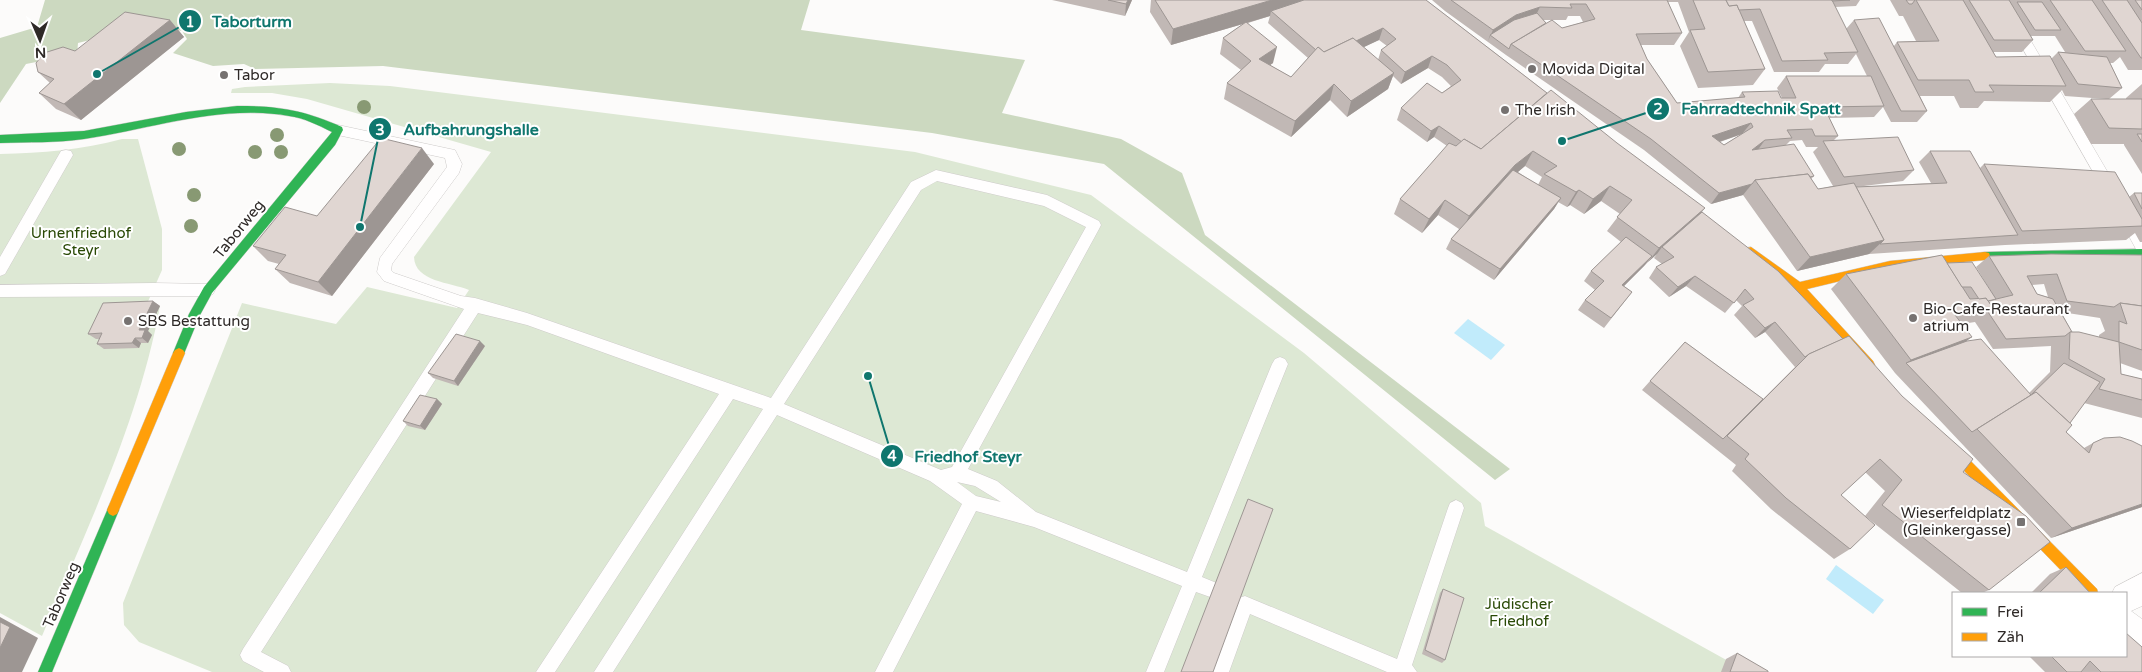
<svg xmlns="http://www.w3.org/2000/svg" width="2142" height="672" font-family="'Varela Round',sans-serif">
  <rect width="100%" height="100%" fill="#fcfbfa"/>
  <g fill="#dde8d4">
    <path d="M330,83L390,86L915,152L1091,195L1304,353L1481,503L1485,526L1748,672H212L139,642L124,625L123,603L242,303L336,324L367,287L457,308L469,290C450,282 415,282 414,257L491,152L307,99L272,93H231L232,89L245,87Z"/>
    <path d="M122,139H138L162,229V270L146,306H160C139,421 87,528 42,636L0,613V154C42,153 82,150 122,139Z"/>
  </g>
  <path fill="#ccd9c0" d="M45,0H810L801,30L1025,60L1002,113L1121,139L1182,173L1205,235L1510,469L1495,480L1104,164L932,133L383,66L255,69L244,64L213,66L173,53L187,39L182,31L138,22L114,34L78,43L77,54L26,64L0,103V38L37,27Z"/>
  <g fill="#c1ebfb">
    <path d="M1468,319L1505,345L1491,360L1454,333Z"/>
    <path d="M1836,565L1884,600L1873,614L1826,579Z"/>
  </g>
  <g fill="none" stroke-linecap="round" stroke-linejoin="round">
    <defs>
      <g id="lane">
        <path d="M1995,0H2007L2114,183L2116,187L2114,191L2109,192L2104,191Z"/>
        <path d="M338,125L450,149L455,150L462,164L459,173L392,264L391,270L394,273L461,296L475,298L527,313L771,398L911,182L936,170L1047,195L1099,221L1101,225L1099,229L968,469L997,481L1036,512L1187,572L1272,364L1275,359L1280,357L1285,359L1288,364L1202,577L1219,584L1221,590L1219,596L1213,598L1196,592L1164,672H1146L1182,586L1034,527L976,511L893,672H875L962,504L930,481L777,415L613,672H594L763,409L733,399L555,672H536L719,394L527,325L478,313L261,652L288,666L291,672H264L243,661L240,655L243,649L464,309L384,281L377,272L380,258L447,167L445,158L333,134L331,130L333,126ZM937,181L1044,206L1086,227L952,467L941,470L784,404L921,190ZM957,482L975,486L1001,502L976,496Z"/>
        <path d="M66,150L71,151L73,155L5,274L0,276V257L61,151Z"/>
        <path d="M2125,210L2130,212L2142,234V253L2137,251L2118,216L2120,212Z"/>
        <path d="M154,283L208,284L213,286L215,290L213,294L208,296L0,297V285Z"/>
        <path d="M1456,500L1462,503L1464,508L1412,665L1417,672H1387L1250,614L1229,672H1211L1239,598L1245,596L1397,659L1448,508L1450,503Z"/>
      </g>
      <path id="street" d="M2142,573V606L2131,611L2142,619V657L2131,652L2126,647V593H2112L2115,587Z"/>
      <g id="fast">
        <path d="M237,106C279,106 303,110 342,127L343,130L335,145L212,293L200,315L183,356L179,358L175,356L173,353L189,314L204,287L332,132C318,125 304,118 289,116C220,104 152,129 84,139C56,143 28,142 0,143V135L84,131L186,112Z"/>
        <path d="M2142,249V257L1985,260L1981,259L1980,256L1981,253L1985,252Z"/>
        <path d="M113,504L117,506L119,510L52,672H38L109,506Z"/>
      </g>
      <g id="slow">
        <path d="M1751,247L1800,282L1890,261L1985,252L1989,253L1990,256L1989,259L1985,260L1890,269L1807,289L1873,361L1875,365L1873,369L1869,370L1865,369L1794,290L1747,254L1746,251L1747,248Z"/>
        <path d="M179,348L183,350L185,353L119,510L117,514L113,516L109,514L107,510L173,353L175,350Z"/>
        <path d="M1941,434L1945,435L2097,589L2098,593H2083L1937,443L1935,439L1937,435Z"/>
      </g>
    </defs>
    <use href="#lane" stroke="#cecbca" stroke-width="1"/>
    <use href="#street" stroke="#cecbca" stroke-width="1"/>
    <use href="#fast" stroke="#cecbca" stroke-width="1"/>
    <use href="#slow" stroke="#cecbca" stroke-width="1"/>
    <use href="#lane" fill="#fffefe" fill-rule="evenodd"/>
    <use href="#street" fill="#fffefe" fill-rule="evenodd"/>
    <use href="#fast" fill="#30b455" fill-rule="evenodd"/>
    <use href="#slow" fill="#ff9f0a" fill-rule="evenodd"/>
  </g>
  <g fill="#889973">
    <circle cx="364" cy="107" r="7"/>
    <circle cx="277" cy="135" r="7"/>
    <circle cx="179" cy="149" r="7"/>
    <circle cx="255" cy="152" r="7"/>
    <circle cx="281" cy="152" r="7"/>
    <circle cx="194" cy="195" r="7"/>
    <circle cx="191" cy="226" r="7"/>
  </g>
  <g fill="#c1b8b5" fill-rule="evenodd">
    <path d="M1052,0H1132L1125,16Z"/>
    <path d="M1151,0H1426L1702,212L1963,472L1989,590L1982,593H1962L1865,516L1885,491L1865,472L1841,495L1850,549L1834,559L1771,509L1732,471L1736,465L1642,390L1685,342L1763,399L1795,367L1765,332L1755,338L1734,315L1742,306L1736,300L1725,313L1686,286L1669,297L1649,278L1656,267L1662,264L1654,258L1657,254L1648,262L1624,286L1632,292L1604,328L1578,310L1585,300L1595,290L1584,281L1591,271L1621,242L1607,231L1620,214L1601,201L1584,214L1570,205L1567,207L1558,202L1554,209L1494,280L1446,249L1451,239L1459,229L1438,215L1422,233L1394,214L1400,199L1447,146L1434,137L1427,142L1397,120L1401,108L1442,93L1451,86L1442,77L1428,68L1401,84L1393,76L1388,89L1347,117L1330,100L1291,137L1224,99L1227,83L1241,70L1220,54L1223,38L1243,24L1171,45L1150,12ZM1270,16L1268,23L1308,58L1291,77L1270,65L1273,63L1248,23ZM1379,40L1387,46L1381,50L1378,60L1363,47ZM1525,166L1542,177L1538,185L1518,172Z"/>
    <path d="M1432,0H1860L1856,6L1835,7L1846,29L1854,20L1894,46L1897,42L1916,41L1903,16H1899L1890,0H2142V70H2128L2120,57L2113,63H2110L2122,88L2109,99H2126V98L2142,84V174L2124,145V144H2091L2074,114L2091,99H2106L2065,96L2062,90L2050,102L1984,101L1978,108H1960L1954,96H1920L1927,111L1917,122H1891L1883,107L1874,117L1829,118L1838,136L1834,140L1914,170L1903,181L1856,187L1931,183L1919,162L1930,151L1980,168L1984,164L2129,197L2134,193H2142V242H2140L2135,233L2126,240L2005,245L1869,254L1797,271L1743,195L1711,204L1644,150L1506,55L1445,11ZM1668,2H1678L1689,32L1680,46L1698,88L1753,85L1765,69L1744,21H1752L1774,72H1819L1825,64H1848L1856,54L1867,76H1786L1777,88L1782,98L1742,92L1738,98L1677,103L1647,59L1641,45H1674L1682,33ZM1568,16H1580L1583,22L1562,28L1546,23L1543,20H1566ZM2031,36H2055L2065,52H2058L2051,59L1996,57L1993,52H2022L2033,40ZM1742,134L1724,145L1720,142ZM1802,140L1806,147H1818L1813,152L1833,186L1818,189L1811,179L1814,176L1786,145L1790,141Z"/>
    <path d="M170,20L184,37L81,120L56,109L39,93L50,83L38,72L75,51Z"/>
    <path d="M434,164L332,296L290,283L275,269L279,264L268,261L253,246Z"/>
    <path d="M2142,255V371L2120,363L2121,374L2142,379V418L2084,403L2070,423L2066,432L2084,448L2093,443L2142,446V507L2051,538L1895,373L1831,289L1846,274L1947,263L1992,293L1976,267L1989,256ZM2044,284L2048,297L2037,294L2032,285ZM2061,312L2100,318L2105,331L2099,335V337L2072,332ZM1975,322L1993,349L2051,346L2050,372L2029,393L1967,341L1962,324Z"/>
    <path d="M153,301L160,306L148,331L152,335L148,343H141L139,348L104,349L97,344L99,339H96L88,334Z"/>
    <path d="M485,346L458,386L433,378L428,373Z"/>
    <path d="M437,399L442,404L425,430L408,426L403,421Z"/>
    <path d="M2066,567L2090,593H2031L2050,574Z"/>
    <path d="M1443,589L1445,660L1442,663L1422,654L1440,593Z"/>
    <path d="M1737,653L1768,672H1721L1726,659Z"/>
    <path d="M2029,656H2126L2142,672H2045Z"/>
  </g>
  <g fill="#9d9693">
    <path d="M1128,0H1132L1125,16L1126,4Z"/>
    <path d="M1272,0H1323L1271,11L1270,16L1171,45L1173,29Z"/>
    <path d="M1540,7L1534,19L1490,35L1488,41L1493,30L1516,15Z"/>
    <path d="M170,20L184,37L81,120L64,104Z"/>
    <path d="M1383,28L1379,40L1320,68L1323,56Z"/>
    <path d="M1277,47L1273,63L1256,75L1259,59Z"/>
    <path d="M1432,56L1428,68L1401,84L1405,72Z"/>
    <path d="M1394,73L1388,89L1347,117L1351,101Z"/>
    <path d="M1334,84L1330,100L1291,137L1295,121Z"/>
    <path d="M1751,123L1742,134L1704,147L1712,136Z"/>
    <path d="M1439,126L1434,137L1427,142L1431,131Z"/>
    <path d="M1765,140L1757,151L1752,150Z"/>
    <path d="M422,148L434,164L332,296L318,282Z"/>
    <path d="M1533,151L1525,166L1507,181L1462,231L1469,216L1515,165Z"/>
    <path d="M1752,184L1743,195L1711,204L1719,193Z"/>
    <path d="M1610,186L1601,201L1584,214L1593,199Z"/>
    <path d="M1579,190L1570,205L1567,207L1576,192Z"/>
    <path d="M1561,198L1554,209L1494,280L1500,269Z"/>
    <path d="M1445,200L1438,215L1422,233L1429,219Z"/>
    <path d="M1705,208L1693,223L1662,247L1657,254L1648,262L1659,248Z"/>
    <path d="M1884,240L1869,254L1797,271L1810,257Z"/>
    <path d="M1652,256L1644,266L1615,295L1622,285Z"/>
    <path d="M1695,276L1686,286L1669,297L1678,287Z"/>
    <path d="M153,301L160,306L148,331L152,335L148,343L142,338L139,330Z"/>
    <path d="M1775,322L1765,332L1755,338L1765,328Z"/>
    <path d="M1972,337L1954,350L1906,363L1911,360Z"/>
    <path d="M135,338L141,343L139,348L132,343Z"/>
    <path d="M480,341L485,346L458,386L454,381Z"/>
    <path d="M437,399L442,404L425,430L420,426Z"/>
    <path d="M2142,504V507L2051,538L2072,528Z"/>
    <path d="M0,617L38,638L22,672H0Z"/>
  </g>
  <g fill="#e0d6d2" stroke="#9d9693" fill-rule="evenodd">
    <path d="M1108,0H1128L1126,4Z"/>
    <path d="M1155,0H1272L1173,29Z"/>
    <path d="M1304,0H1426L1547,93L1481,149L1464,139L1462,142L1439,126L1431,131L1401,108L1427,83L1442,93L1461,80L1447,65L1432,56L1405,72L1381,50L1396,39L1383,28L1356,41L1353,38L1324,52L1318,47L1316,50L1271,11Z"/>
    <path d="M1451,0H1667L1682,33L1636,34L1647,59L1677,103L1745,97L1742,92L1778,91L1781,98H1796L1786,76H1871L1884,106L1824,107L1838,136H1815L1812,129L1787,130L1792,138L1765,140L1752,150L1794,144L1814,176L1810,177L1808,174L1755,180L1752,184L1719,193L1651,139L1511,44L1552,20L1562,28L1595,19L1586,4H1570L1572,8L1540,7L1516,15L1493,30ZM1751,123L1753,127L1724,145L1712,136Z"/>
    <path d="M1693,0H1726L1729,6L1737,5L1765,69L1708,72L1690,30L1705,29Z"/>
    <path d="M1726,0H1832L1858,52L1824,53L1828,60L1782,61L1760,9L1739,10L1737,5L1729,6Z"/>
    <path d="M1832,0H1850L1832,1Z"/>
    <path d="M1906,0H1915L1912,4H1909Z"/>
    <path d="M1916,0H1963L1996,57L2050,56L2066,86L1989,85L1994,92H1975L1969,80H1918L1897,42L1939,41Z"/>
    <path d="M1969,0H2009L2033,40H1994Z"/>
    <path d="M2050,0H2092L2126,51H2085Z"/>
    <path d="M2102,0H2127L2142,23V58H2141Z"/>
    <path d="M2135,0H2142V10Z"/>
    <path d="M2017,2H2042L2061,30H2035Z"/>
    <path d="M125,12L170,20L64,104L39,93L54,79L38,72L36,63L44,53L63,47L75,51Z"/>
    <path d="M1537,13L1546,23L1511,44L1509,49L1490,35L1514,20Z"/>
    <path d="M1879,18L1927,111H1901L1854,20Z"/>
    <path d="M1246,22L1277,47L1259,59L1291,77L1318,47L1324,52L1353,38L1394,73L1351,101L1334,84L1295,121L1227,83L1251,61L1223,38Z"/>
    <path d="M2058,52L2107,57L2122,88L2078,84Z"/>
    <path d="M1551,90L1617,143L1705,208L1659,248L1617,217L1632,200L1610,186L1593,199L1579,190L1576,192L1544,174L1557,166L1533,151L1515,165L1469,216L1445,200L1429,219L1400,199L1449,143L1456,146L1464,139L1481,149Z"/>
    <path d="M2091,99H2142V129L2109,128Z"/>
    <path d="M2137,134H2142V142Z"/>
    <path d="M1898,137L1914,170L1844,177L1823,141Z"/>
    <path d="M381,138L422,148L318,282L275,269L286,255L253,246L285,207L317,216Z"/>
    <path d="M1930,151H1970L2018,235L1880,244L1884,240L1856,187L1947,183Z"/>
    <path d="M1984,164L2115,172L2142,219V226L2022,231Z"/>
    <path d="M1513,170L1561,198L1500,269L1451,239Z"/>
    <path d="M1808,174L1818,189L1854,183L1884,240L1810,257L1755,180Z"/>
    <path d="M2134,193H2142V209Z"/>
    <path d="M1702,212L1778,271L1843,339L1809,354L1805,357L1775,322L1765,328L1743,305L1754,299L1745,289L1734,303L1695,276L1678,287L1656,267L1674,257L1662,247Z"/>
    <path d="M1626,237L1652,256L1622,285L1632,292L1611,318L1585,300L1604,281L1591,271Z"/>
    <path d="M2051,254L2142,255V306L2120,303L2114,307L2067,301L2057,274L2027,276L2037,294L2053,299L2072,332H2070L2065,336L2006,339L1988,312L1993,308L1988,301L2013,295L1989,256Z"/>
    <path d="M1942,255L1970,299L1986,298L1993,308L1955,315L1972,337L1911,360L1846,274Z"/>
    <path d="M1972,262L1996,299L1988,301L1986,298L1979,299L1971,287H1962L1947,263Z"/>
    <path d="M153,301L139,330H145L142,338H135L132,343L97,344L102,333L88,334L103,303Z"/>
    <path d="M2120,303L2142,306V350L2119,342V321L2127,324Z"/>
    <path d="M2070,332H2079L2119,342L2121,374L2142,379V400L2099,389L2105,379L2069,359Z"/>
    <path d="M456,334L480,341L454,381L428,373Z"/>
    <path d="M1849,336L1902,396L1973,459L1963,472L2026,516L2050,542L1989,590L1882,505L1902,480L1880,459L1841,495L1875,525L1850,549L1786,498L1745,459L1749,454L1727,436L1809,354Z"/>
    <path d="M1981,339L2031,395L1972,432L1906,363L1967,341Z"/>
    <path d="M1685,342L1763,399L1723,439L1650,381Z"/>
    <path d="M2064,363L2100,382L2070,423L2036,392L2031,395Z"/>
    <path d="M2036,392L2072,425L2066,432L2089,453L2093,443L2104,438L2120,437L2132,441L2142,446V504L2072,528L1977,429Z"/>
    <path d="M420,395L437,399L420,426L403,421Z"/>
    <path d="M1248,499L1273,509L1213,672H1181Z"/>
    <path d="M2066,567L2090,593H2039Z"/>
    <path d="M1443,589L1464,598L1445,660L1425,650Z"/>
    <path d="M0,622L10,627L0,648Z"/>
    <path d="M2126,633L2142,647V672H2101L2090,661L2081,672H2067L2051,656H2126Z"/>
    <path d="M1737,653L1768,671V672H1730Z"/>
  </g>
  <g fill="#767271" stroke="#fff" stroke-width="2">
    <circle cx="1532" cy="69" r="5"/>
    <circle cx="224" cy="75" r="5"/>
    <circle cx="1505" cy="110" r="5"/>
    <circle cx="1913" cy="318" r="5"/>
    <circle cx="128" cy="321" r="5"/>
    <rect x="2016" y="517" width="10" height="10" rx="2.5"/>
  </g>
  <g text-anchor="middle" dominant-baseline="central" stroke-width="4" stroke-linejoin="round" paint-order="stroke">
    <g font-size="15" fill="#2e2927" stroke="#fff" text-anchor="start">
      <text x="1542" y="69">Movida Digital</text>
      <text x="234" y="75">Tabor</text>
      <text x="1515" y="110">The Irish</text>
      <text x="1923" y="309">Bio-Cafe-Restaurant<tspan x="1923" dy="17">atrium</tspan></text>
      <text x="138" y="321">SBS Bestattung</text>
      <text x="2011" y="513" text-anchor="end">Wieserfeldplatz<tspan x="2011" dy="17">(Gleinkergasse)</tspan></text>
    </g>
    <g font-size="15" fill="#2e2927" stroke="#fff">
      <text transform="translate(239 229) rotate(-51)">Taborweg</text>
      <text transform="translate(61 595) rotate(-67)">Taborweg</text>
    </g>
    <g font-size="15" fill="#294905" stroke="#fff">
      <text x="81" y="233">Urnenfriedhof<tspan x="81" dy="17">Steyr</tspan></text>
      <text x="1519" y="604">Jüdischer<tspan x="1519" dy="17">Friedhof</tspan></text>
    </g>
  </g>
  <path fill="none" stroke="#0f766e" stroke-width="2" d="M97 74L190 21M1562 141L1658 109M360 227L380 129M868 376L892 456"/>
  <g fill="#0f766e" stroke="#fff" stroke-width="2">
    <circle cx="97" cy="74" r="5"/>
    <circle cx="1562" cy="141" r="5"/>
    <circle cx="360" cy="227" r="5"/>
    <circle cx="868" cy="376" r="5"/>
    <circle cx="190" cy="21" r="12"/>
    <circle cx="1658" cy="109" r="12"/>
    <circle cx="380" cy="129" r="12"/>
    <circle cx="892" cy="456" r="12"/>
  </g>
  <g font-size="15" text-anchor="middle" font-weight="bold" fill="#fff">
    <text x="190" y="27">1</text>
    <text x="1658" y="114">2</text>
    <text x="380" y="135">3</text>
    <text x="892" y="461">4</text>
  </g>
  <g font-size="16" text-anchor="middle" font-weight="bold" fill="#0f766e" stroke="#fff" stroke-width="4" stroke-linejoin="round" paint-order="stroke">
    <text x="252" y="27">Taborturm</text>
    <text x="1761" y="114">Fahrradtechnik Spatt</text>
    <text x="471" y="135">Aufbahrungshalle</text>
    <text x="968" y="462">Friedhof Steyr</text>
  </g>
  <rect x="1952" y="592" width="175" height="65" fill="#ffffff" stroke="#aba9a9"/>
  <rect x="1962" y="608" width="25" height="8" fill="#30b455" stroke="#aba9a9"/>
  <text x="1997" y="617" font-size="15" fill="#2e2927">Frei</text>
  <rect x="1962" y="633" width="25" height="8" fill="#ff9f0a" stroke="#aba9a9"/>
  <text x="1997" y="642" font-size="15" fill="#2e2927">Zäh</text>
  <g transform="translate(40 40) rotate(178)" stroke="#ffffff" stroke-width="4" paint-order="stroke">
  <path d="M0-4L9 19L0 12L-9 19Z" fill="#2e2927"/>
  <text y="-8" font-size="14" font-weight="bold" text-anchor="middle" fill="#2e2927">N</text>
  </g>
</svg>
